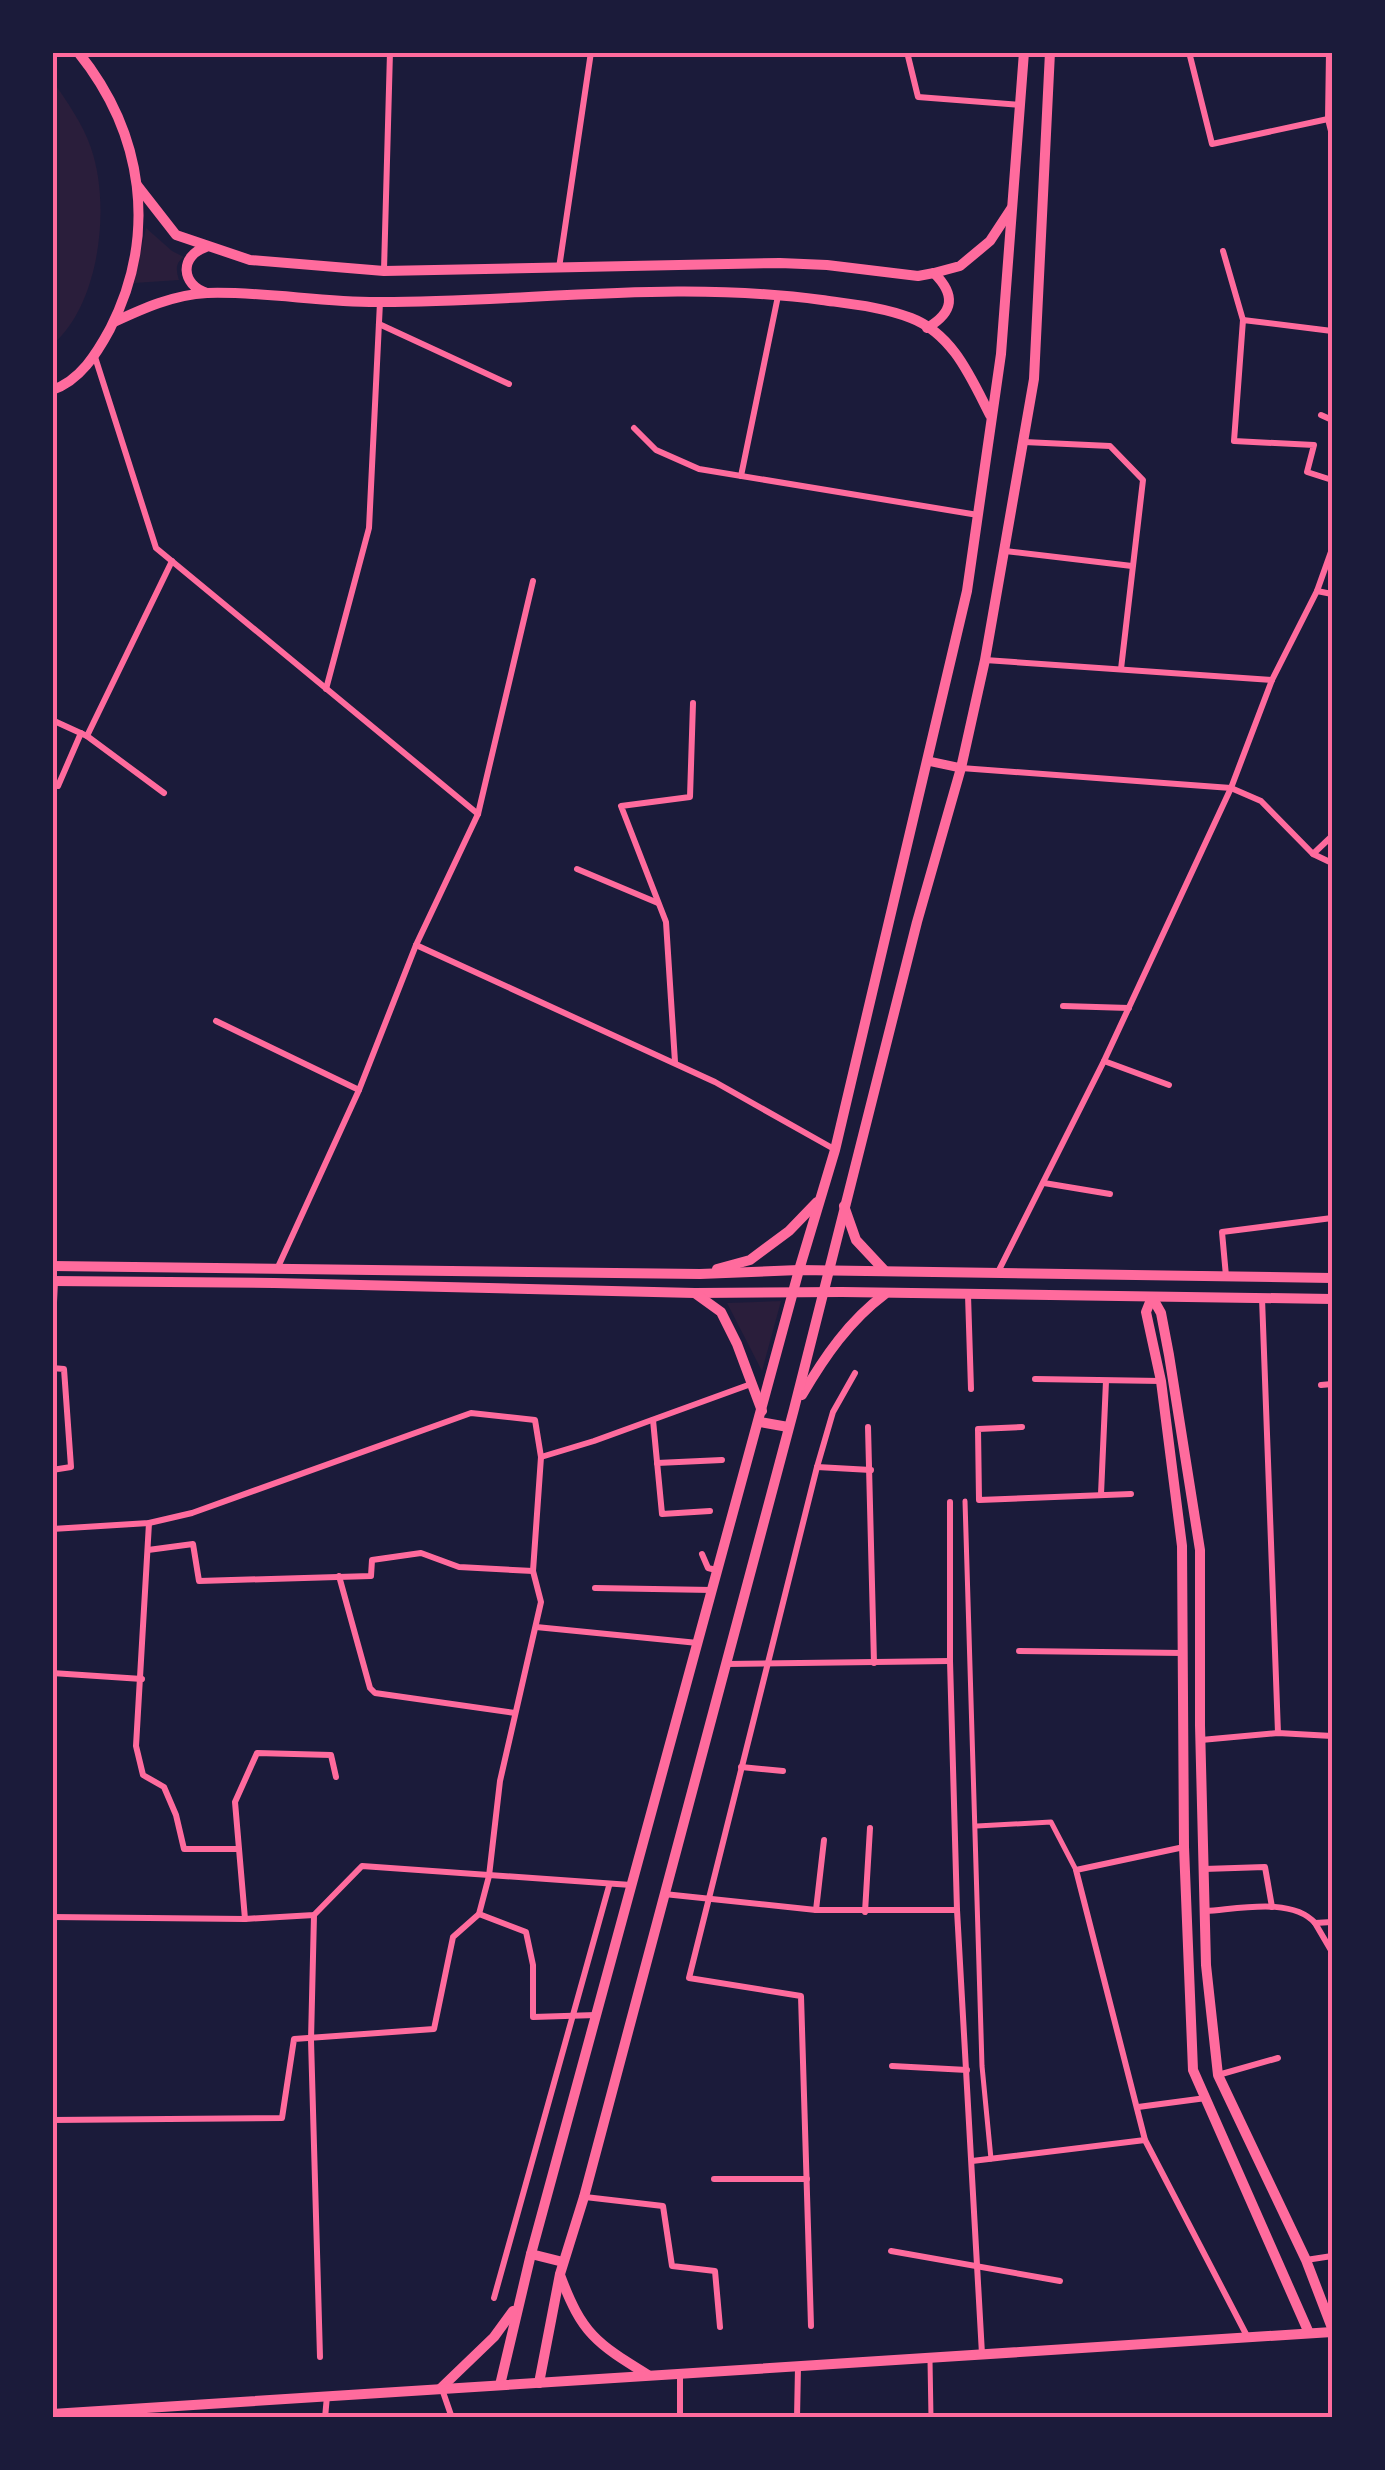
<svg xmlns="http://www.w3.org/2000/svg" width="1385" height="2470" font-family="'Noto Sans',sans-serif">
  <rect width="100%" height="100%" fill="#1b1b3a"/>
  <g fill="#2a1e3b">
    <path d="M53,81C67,102 83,124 91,148C111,205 100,304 53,344Z"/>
    <path d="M146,228L172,251L184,257C175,263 176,270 179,280L134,283Z"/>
    <path d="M781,1301L762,1371L727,1303Z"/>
  </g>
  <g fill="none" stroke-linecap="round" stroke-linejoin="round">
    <g stroke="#ff6b9d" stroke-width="5">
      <path d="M965,1501L982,2066L991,2159"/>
      <path d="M977,1826L1051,1822L1076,1870"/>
      <path d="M930,2360L931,2418"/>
    </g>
    <g stroke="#ff6b9d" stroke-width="6">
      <path d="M907,52L918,97L1020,105"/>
      <path d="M1189,52L1212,144L1328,119"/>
      <path d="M1329,52L1328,119L1332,135"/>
      <path d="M1223,251L1243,320"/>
      <path d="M559,268L591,52"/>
      <path d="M384,270L390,52"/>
      <path d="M379,324L509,384"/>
      <path d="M1332,331L1243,320L1234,441L1314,445L1307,472L1332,480"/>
      <path d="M95,357L156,548L478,814"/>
      <path d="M1321,415L1332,420"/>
      <path d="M634,428L656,450L699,469L978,515"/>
      <path d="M1024,442L1110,446L1143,480L1121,669"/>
      <path d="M741,476L778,296"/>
      <path d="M1005,551L1132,566"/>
      <path d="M1317,591L1332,594"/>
      <path d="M985,660L1272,680"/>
      <path d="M326,689L369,528L380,302"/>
      <path d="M52,720L87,736L164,793"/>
      <path d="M87,736L172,561"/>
      <path d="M961,768L1231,788L1261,801L1313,854L1332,863"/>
      <path d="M58,786L81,733"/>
      <path d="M1313,854L1332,836"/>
      <path d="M577,869L658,903"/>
      <path d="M416,945L715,1082L834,1149"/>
      <path d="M1063,1006L1129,1008"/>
      <path d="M216,1021L359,1090"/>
      <path d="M1104,1061L1169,1085"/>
      <path d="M675,1062L666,922L621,806L690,797L693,703"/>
      <path d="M1044,1183L1110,1194"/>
      <path d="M278,1267L359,1090L416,945L478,814L533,581"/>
      <path d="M998,1272L1104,1061L1231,788L1272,680L1317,591L1332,549"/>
      <path d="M1226,1276L1222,1232L1332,1218"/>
      <path d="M968,1295L971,1389"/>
      <path d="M1262,1298L1278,1733"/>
      <path d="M52,1344L55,1281"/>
      <path d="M52,1368L64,1369L71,1467L52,1470"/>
      <path d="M1035,1379L1161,1381"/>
      <path d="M1321,1385L1332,1384"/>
      <path d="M653,1420L662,1514L710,1511"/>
      <path d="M868,1427L874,1663"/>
      <path d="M1022,1427L978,1429L979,1500L1131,1494"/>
      <path d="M541,1457L594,1441L751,1384"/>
      <path d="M657,1463L722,1460"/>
      <path d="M817,1467L871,1470"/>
      <path d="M1101,1494L1106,1381"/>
      <path d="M950,1502V1661L957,1910L982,2354"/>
      <path d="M149,1523L136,1746L143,1775L164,1787L176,1815L184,1849H237"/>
      <path d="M52,1529L149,1523L192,1513L471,1413L535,1420L541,1457L533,1571L541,1602L500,1781L489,1876L479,1914L453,1937L434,2029L294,2039L282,2118L52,2120"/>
      <path d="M148,1550L193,1544L199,1581L371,1576L372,1560L421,1553L459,1567L533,1571"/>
      <path d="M702,1554L708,1568L716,1570"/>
      <path d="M339,1576L370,1688L375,1693L515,1713"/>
      <path d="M595,1588L712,1590"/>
      <path d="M536,1627L698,1643"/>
      <path d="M1019,1651L1183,1653"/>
      <path d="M726,1664L950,1661"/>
      <path d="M52,1673L142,1679"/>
      <path d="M1201,1740L1278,1733L1332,1736"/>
      <path d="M741,1767L783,1771"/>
      <path d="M1184,1847L1076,1870L1145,2140L1247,2336"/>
      <path d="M1204,1869L1265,1867L1272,1907"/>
      <path d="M664,1894L816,1910H957"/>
      <path d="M816,1910L824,1840"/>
      <path d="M1206,1911C1238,1909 1292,1897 1315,1923L1332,1922"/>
      <path d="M865,1912L870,1828"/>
      <path d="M479,1914L526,1932L533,1965V2017L596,2015"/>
      <path d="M314,1915L311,2040L320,2357"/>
      <path d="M52,1917L245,1919L314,1915L362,1866L631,1885"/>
      <path d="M245,1919L235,1802L257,1753L331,1755L336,1777"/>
      <path d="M1315,1923L1332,1952"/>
      <path d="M892,2066L967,2070"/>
      <path d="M1218,2075L1278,2058"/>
      <path d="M1138,2107L1206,2098"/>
      <path d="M972,2161L1145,2140"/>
      <path d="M714,2179H807"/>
      <path d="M585,2197L663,2206L672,2266L715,2271L720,2327"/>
      <path d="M891,2251L1060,2281"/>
      <path d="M1306,2260L1332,2256"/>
      <path d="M494,2298L609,1886"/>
      <path d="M811,2326L801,1996L689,1978L817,1467L833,1412L855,1373"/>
      <path d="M442,2389L452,2418"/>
      <path d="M325,2418L327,2396"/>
      <path d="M680,2418V2375"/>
      <path d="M797,2418L798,2367"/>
    </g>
    <path stroke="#ff6b9d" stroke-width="9" d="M928,761L961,768"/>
    <g stroke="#ff6b9d" stroke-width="10">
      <path d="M137,185L176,235L250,260L384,271L780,263L827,265L918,276L934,273L960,266L990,241L1011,209"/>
      <path d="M206,247C179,256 181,285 207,293"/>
      <path d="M114,322C144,308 173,295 207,293C265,291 324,303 382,302C528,302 676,280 822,300C851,304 883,307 911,318C953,334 971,378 990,415"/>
      <path d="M927,328C954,312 956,295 934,273"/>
      <path d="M52,390C80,381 97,353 110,329C158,235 144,134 78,52"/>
      <path d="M844,1206L856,1240L884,1270"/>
      <path d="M52,1266L700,1274L799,1270L1332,1278"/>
      <path d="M717,1269L750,1260L789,1231L817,1202"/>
      <path d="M52,1281L274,1283L695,1293L842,1292L1332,1299"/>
      <path d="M696,1294L721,1312L737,1344L762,1411"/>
      <path d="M1152,1297L1146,1312L1161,1381L1182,1546L1184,1847L1193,2070L1309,2333"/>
      <path d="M1152,1297L1161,1313L1169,1355L1200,1550V1725L1206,1965L1218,2075L1306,2260L1332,2328"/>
      <path d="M802,1395C825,1356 849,1321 885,1294"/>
      <path d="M760,1422L788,1427"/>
      <path d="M531,2254L563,2262"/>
      <path d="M560,2275C582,2334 596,2343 648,2375"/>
      <path d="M539,2383L560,2274L584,2197L794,1409L917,922L961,768L985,660L1034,379L1050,52"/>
      <path d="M500,2385L531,2254L799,1270L835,1150L967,591L1001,354L1024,52"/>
      <path d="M441,2388L494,2337L513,2311"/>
      <path d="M52,2414L1332,2332"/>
    </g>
  </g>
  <rect width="1385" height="2470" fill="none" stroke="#1b1b3a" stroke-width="110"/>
  <rect x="55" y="55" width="1275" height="2360" fill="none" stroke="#ff6b9d" stroke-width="4"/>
</svg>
